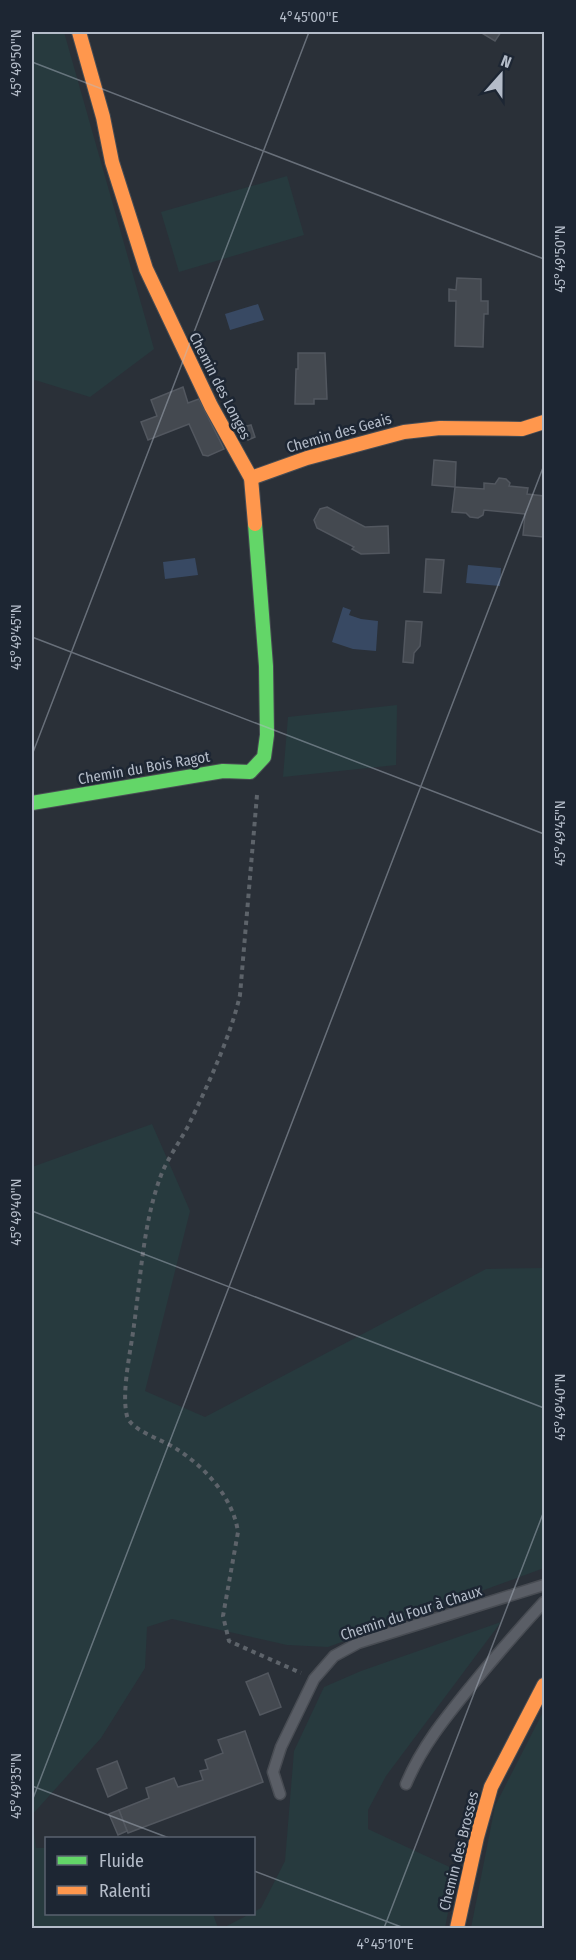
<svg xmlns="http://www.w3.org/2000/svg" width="576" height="1960" font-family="'Fira Sans Condensed',sans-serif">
  <rect width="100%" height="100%" fill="#2a3038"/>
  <g fill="#273a3e">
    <path d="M32,32H64L154,349L90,397L35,380L32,382Z"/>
    <path d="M287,176L304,235L179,272L161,212Z"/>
    <path d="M397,705L396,765L283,777L288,717Z"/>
    <path d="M152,1124L190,1211L145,1391L205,1417L486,1269L544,1268V1568L328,1647L287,1645L172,1619L147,1627L145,1668L101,1738L32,1815V1167Z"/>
    <path d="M501,1622L386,1776L368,1810V1829L456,1870L445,1928H223L261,1908L285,1861L294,1751L324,1687L361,1671Z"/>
    <path d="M544,1710V1928H471L495,1806Z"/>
    <path d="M32,1817L36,1848H46V1914H213L218,1928H32Z"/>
  </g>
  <g fill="#384963">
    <path d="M258,304L264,320L230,330L225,314Z"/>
    <path d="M195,558L198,575L165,579L163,562Z"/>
    <path d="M468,565L501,568L500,586L466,583Z"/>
    <path d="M343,607L351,610L349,615L361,619L378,621L376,651L353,649L332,642Z"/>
  </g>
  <g fill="#444950" stroke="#52575f" stroke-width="1.5">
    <path d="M480,32H501L495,41Z"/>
    <path d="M457,278L481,279V301H488V314H484L483,347L455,346L456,301H449V289L456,290Z"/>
    <path d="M298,353H325L327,399H314V404H295L296,369H298Z"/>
    <path d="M183,387L188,403L199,399L224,449L208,456L203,455L189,424L148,440L141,422L157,416L151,400Z"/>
    <path d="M251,425L255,437L248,440L243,427Z"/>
    <path d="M434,460L456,462L455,487L432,485Z"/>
    <path d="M499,478L506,479L510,483L509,486L528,488L527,494L544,496L543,537L523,535L525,514L484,510L483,515L478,518L470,517L466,513L452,512L455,487L484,489V483L495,484Z"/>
    <path d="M327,507L365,527L388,526L389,553L361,554L352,549L354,547L317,528L314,520L320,509Z"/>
    <path d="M426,559L444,560L441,593L424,592Z"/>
    <path d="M406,621L422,622L420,646L414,653L413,663L403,662Z"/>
    <path d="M268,1673L281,1707L260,1715L246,1682Z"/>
    <path d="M245,1731L263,1782L128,1833L119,1810L149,1798L146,1788L174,1778L178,1787L203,1780L200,1771L208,1769L205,1760L223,1753L218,1740Z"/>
    <path d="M117,1761L127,1788L108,1797L97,1769Z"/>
    <path d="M119,1810L127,1831L118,1835L109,1814Z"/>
  </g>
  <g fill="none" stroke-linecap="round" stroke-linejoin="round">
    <defs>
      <g id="lane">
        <path d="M406,1784C422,1746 446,1717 472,1685C495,1657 519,1629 544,1602"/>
        <path d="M280,1794L273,1772L281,1747L314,1679L334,1656L358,1643L544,1585"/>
      </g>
      <path id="fast" d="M32,803L223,771L250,772L264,757L267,735L266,666L255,524"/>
      <g id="slow">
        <path d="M79,32L103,117L112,162L146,269L211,406L251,478L255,524"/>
        <path d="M251,478L307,458L404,432L440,428L522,429L544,422"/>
        <path d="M457,1928L477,1837L491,1787L544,1685"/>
      </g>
    </defs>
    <use href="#lane" stroke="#484c53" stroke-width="13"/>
    <use href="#fast" stroke="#484c53" stroke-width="16"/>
    <use href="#slow" stroke="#484c53" stroke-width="16"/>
    <path stroke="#5d636a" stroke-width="4" stroke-dasharray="4.5 4.5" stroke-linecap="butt" d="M257,795L240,995C231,1035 208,1085 190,1122C181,1141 167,1158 160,1178C143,1225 141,1276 134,1325C131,1350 121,1392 127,1416C130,1430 163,1440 175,1448C204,1466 233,1497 238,1532L223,1616L229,1641L301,1673"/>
    <use href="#lane" stroke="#5a5e66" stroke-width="10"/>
    <use href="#fast" stroke="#63d668" stroke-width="14"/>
    <use href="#slow" stroke="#ff974d" stroke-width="14"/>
  </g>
  <path fill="none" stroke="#b4bcc9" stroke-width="1.5" stroke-opacity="0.45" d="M32,62L544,259M32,637L544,834M32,755L309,32M32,1211L544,1408M32,1786L169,1838M32,1801L544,465M254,1871L404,1928M384,1928L544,1511"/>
  <g text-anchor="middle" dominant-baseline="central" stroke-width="5" stroke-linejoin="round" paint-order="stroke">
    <g font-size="15" fill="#b4bcc9" stroke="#1d2633">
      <text transform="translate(220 386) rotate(63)">Chemin des Longes</text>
      <text transform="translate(339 433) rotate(-16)">Chemin des Geais</text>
      <text transform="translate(144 768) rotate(-10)">Chemin du Bois Ragot</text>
      <text transform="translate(411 1613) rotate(-18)">Chemin du Four à Chaux</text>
      <text transform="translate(459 1851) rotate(-76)">Chemin des Brosses</text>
    </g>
  </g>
  <rect width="576" height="1960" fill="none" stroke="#1d2633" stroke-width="66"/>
  <rect x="45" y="1837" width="210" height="78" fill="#1d2633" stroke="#59626f" stroke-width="1.5"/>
  <rect x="57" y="1856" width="30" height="9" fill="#63d668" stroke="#59626f" stroke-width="1.5"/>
  <text x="99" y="1867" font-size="18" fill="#b4bcc9">Fluide</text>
  <rect x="57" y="1886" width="30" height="9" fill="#ff974d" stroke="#59626f" stroke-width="1.5"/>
  <text x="99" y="1897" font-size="18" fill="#b4bcc9">Ralenti</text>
  <g transform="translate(501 75) rotate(21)" stroke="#1d2633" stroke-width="4.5" paint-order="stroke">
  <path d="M0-4.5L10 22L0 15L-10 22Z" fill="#b4bcc9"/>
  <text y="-9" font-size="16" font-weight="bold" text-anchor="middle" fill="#b4bcc9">N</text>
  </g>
  <rect x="33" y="33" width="510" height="1894" fill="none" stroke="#b4bcc9" stroke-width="2"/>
  <g font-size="15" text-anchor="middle" fill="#b4bcc9">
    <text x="309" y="22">4°45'00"E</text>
    <text transform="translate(16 63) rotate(-90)" y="5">45°49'50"N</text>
    <text transform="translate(560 259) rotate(-90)" y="5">45°49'50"N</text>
    <text transform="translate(16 637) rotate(-90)" y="5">45°49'45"N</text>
    <text transform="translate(560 833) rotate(-90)" y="5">45°49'45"N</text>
    <text transform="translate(16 1212) rotate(-90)" y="5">45°49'40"N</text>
    <text transform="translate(560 1407) rotate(-90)" y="5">45°49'40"N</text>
    <text transform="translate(16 1786) rotate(-90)" y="5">45°49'35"N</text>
    <text x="385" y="1949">4°45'10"E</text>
  </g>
</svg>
